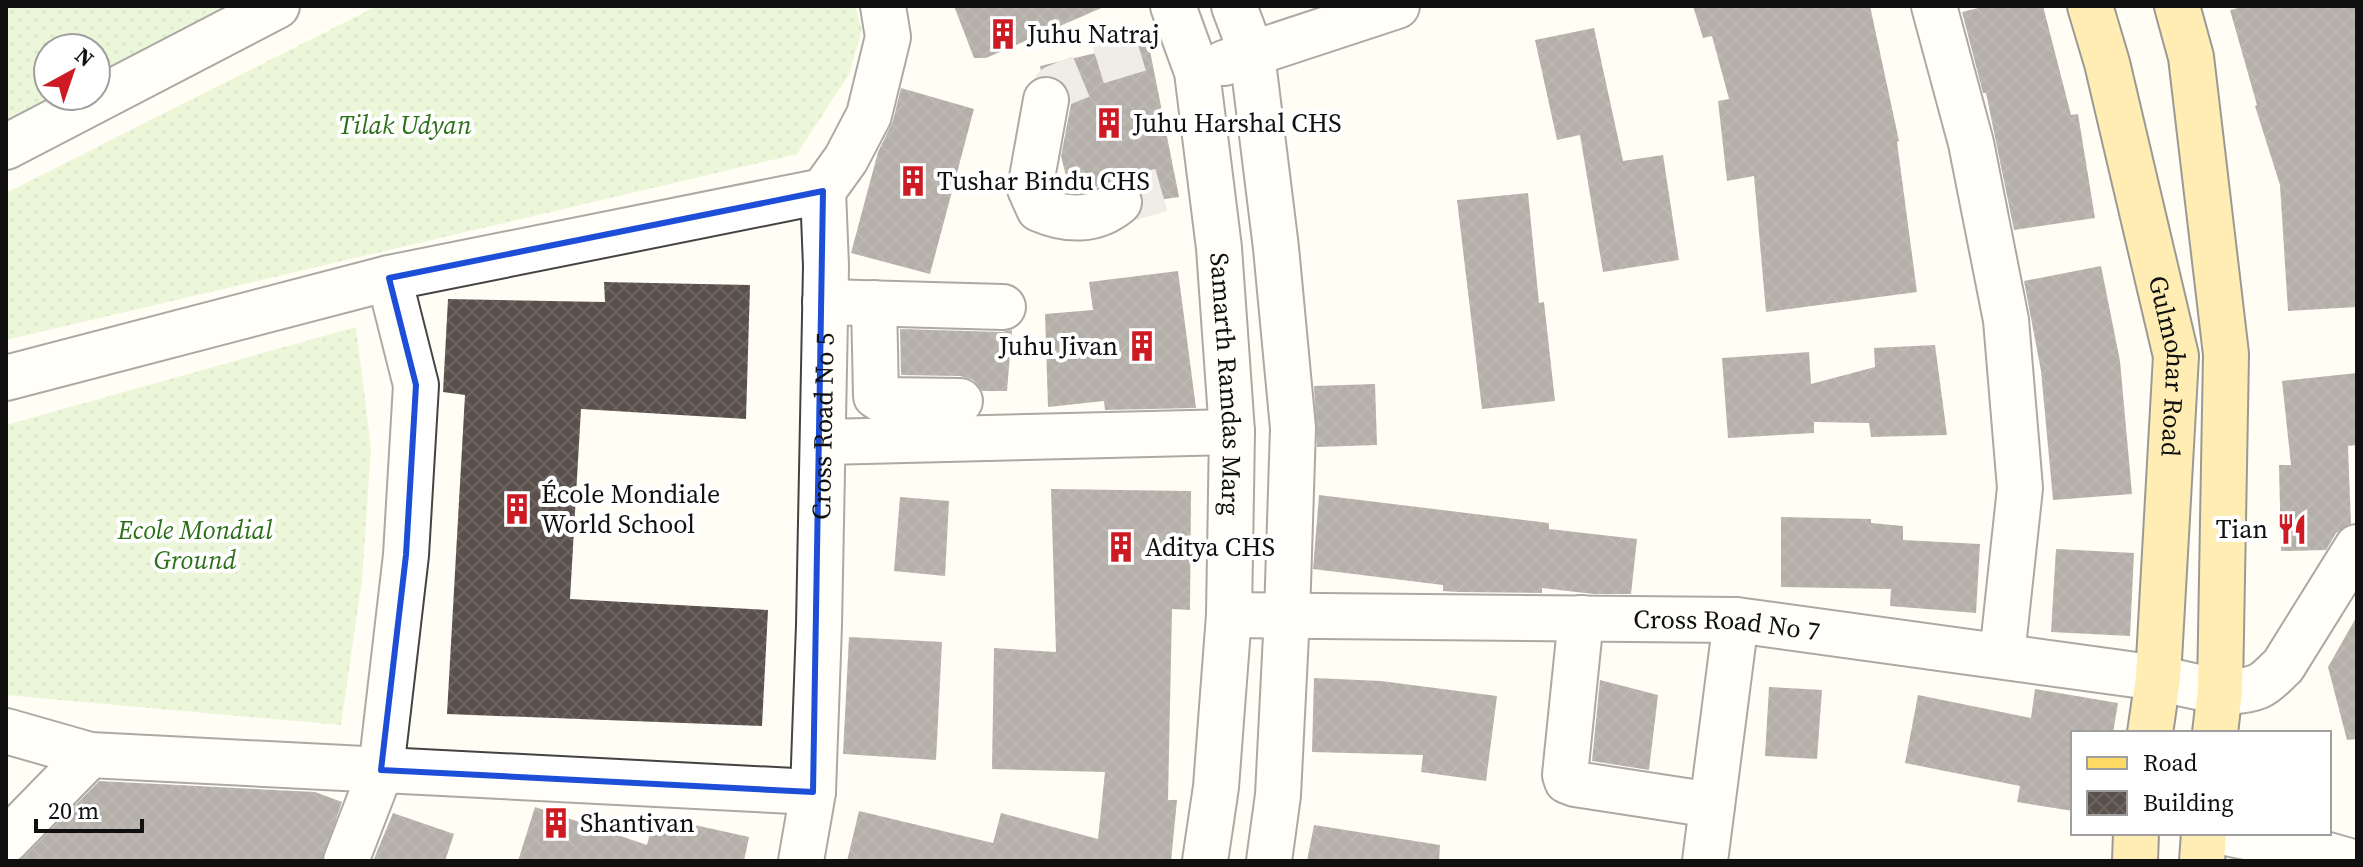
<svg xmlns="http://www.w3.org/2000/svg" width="2363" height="867" font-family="'Source Serif 4',serif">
  <defs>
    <pattern id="grass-dots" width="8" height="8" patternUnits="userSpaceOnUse" patternTransform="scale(2)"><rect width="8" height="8" fill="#d4eeb9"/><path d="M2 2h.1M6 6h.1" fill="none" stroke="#b5cb9e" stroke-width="1.8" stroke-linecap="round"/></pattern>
    <pattern id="building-cross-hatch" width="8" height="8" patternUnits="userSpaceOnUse" patternTransform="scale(2)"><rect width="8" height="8" fill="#5a514c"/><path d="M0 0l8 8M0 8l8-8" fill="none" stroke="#6d6561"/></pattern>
  </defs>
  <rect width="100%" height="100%" fill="#fffdf4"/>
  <g fill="url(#grass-dots)">
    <path d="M6,6H224L230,14L96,85V48H48V96H74L6,132Z"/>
    <path d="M377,6H855L862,30L849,74L797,154L6,340V193Z"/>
    <path d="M356,327L371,449L362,580L341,725L6,695V425Z"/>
  </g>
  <g fill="url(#building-cross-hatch)">
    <path d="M954,6H1106L986,58H974Z"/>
    <path d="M1693,6H1870L1899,141L1897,142L1917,292L1766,312L1754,176L1727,181L1718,101L1729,99L1712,36L1703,38Z"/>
    <path d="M1986,6H2043L2071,115L2078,114L2095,218L2014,230L1986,93H1983L1962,12Z"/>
    <path d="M2246,6H2357V307L2288,311L2280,185L2255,106L2257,105L2230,10Z"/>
    <path d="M1594,28L1623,161L1663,155L1679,260L1603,272L1580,135L1557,140L1535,40Z"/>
    <path d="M1148,41L1179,197L1144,202L1139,187L1130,180L1117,177L1091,190L1070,192L1061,156L1071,104L1070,92L1061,80L1051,76H1042L1040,66Z"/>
    <path d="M901,88L974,109L930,274L851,253L878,152L893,121Z"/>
    <path d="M1528,193L1539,303L1544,302L1555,401L1482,409L1457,200Z"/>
    <path d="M2101,266L2120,361L2132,494L2053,500L2041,371L2024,281Z"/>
    <path d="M1178,271L1196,408L1105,410L1104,401L1048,407L1045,314L1093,310L1089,282Z"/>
    <path d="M604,282L750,285L746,419L581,409L570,599L768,610L762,726L447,714L465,395L443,392L448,299L605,302Z"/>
    <path d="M900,329L1002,332L1012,330L1007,391H982L973,380L960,376L901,375Z"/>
    <path d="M1935,345L1947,435L1871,437L1869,423L1814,422V433L1728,438L1722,358L1809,352L1811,384L1875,367L1874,348Z"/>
    <path d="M2357,373V445L2348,446L2351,524L2336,533L2326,550L2281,551L2279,465H2291L2282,381Z"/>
    <path d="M1375,384L1377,445L1317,447L1314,386Z"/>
    <path d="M1051,489L1191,491L1190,610L1172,609L1168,800H1177L1171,861H847L859,811L993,843L1001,813L1098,839L1105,772L992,769L994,648L1056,652Z"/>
    <path d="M1319,495L1549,523V529L1637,539L1631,594H1594L1542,588V593L1459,592L1443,591V585L1313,569Z"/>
    <path d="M900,497L949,501L945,576L894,571Z"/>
    <path d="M1781,517L1871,519V523L1903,526V540L1980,544L1976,613L1890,606L1891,589L1781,587Z"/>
    <path d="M2056,549L2134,553L2130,636L2051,632Z"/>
    <path d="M2357,616V739L2347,740L2328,667Z"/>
    <path d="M849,637L942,642L936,760L843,754Z"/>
    <path d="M1314,678L1381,681L1497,696L1486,781L1421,772L1423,755L1312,752Z"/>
    <path d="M1600,680L1658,695L1649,770L1592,761Z"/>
    <path d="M1769,687L1822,690L1817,759L1765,756Z"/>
    <path d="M2035,689L2118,703L2113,733H2073V811L2017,802L2020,786L1905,763L1918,695L2031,718Z"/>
    <path d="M99,781L315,792L342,802L322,861H20Z"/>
    <path d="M535,807L647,845L654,816L749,837L744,861H518Z"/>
    <path d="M393,813L454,834L445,861H373Z"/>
    <path d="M1314,825L1440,845L1439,861H1307Z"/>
  </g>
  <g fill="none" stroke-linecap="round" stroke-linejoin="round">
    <g stroke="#dbd9d2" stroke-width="44" stroke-dasharray="44 22" stroke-linecap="butt">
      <path d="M1046,100L1055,87L1084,75L1095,63L1154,45"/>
      <path d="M1119,202L1182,184"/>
    </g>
    <defs>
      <g id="minor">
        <path id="s1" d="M1173,6L1197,72L1219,248L1232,432L1229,615L1216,787L1205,861"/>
        <path d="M1234,6L1252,54L1276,248L1293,428L1287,615L1278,795L1269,861"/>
        <path d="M1934,6L1971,143L2006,320L2020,488L2002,656"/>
        <path d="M1224,63L1397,6"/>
        <path d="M1046,100L1030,189L1039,209C1067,221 1095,222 1119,202"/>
        <path d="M6,147L277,6"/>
        <path d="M825,302L1003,307"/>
        <path d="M874,303L876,396L882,400L960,401"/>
        <path d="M6,378L389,278L823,191"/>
        <path d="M824,442L1232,432"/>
        <path id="s2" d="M1229,615L1736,620L2158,678C2188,684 2229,699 2259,686C2268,682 2275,673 2283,666L2357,547"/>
        <path d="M1581,618L1565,775L1567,781L1575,784L1712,805"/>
        <path d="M6,731L90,755L813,792"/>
        <path d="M2226,833L2314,851L2349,861"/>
        <path d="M6,841L90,755"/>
        <path d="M346,861L381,770L406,555L416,385L389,278"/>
        <path id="s3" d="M801,861L813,792L819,625L826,266L823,191L846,159L869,115L888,37L883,6"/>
        <path d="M1705,861L1736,620"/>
      </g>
      <g id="major">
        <path id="s4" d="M2090,6L2107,63L2176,356L2158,678L2150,733"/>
        <path d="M2177,6L2191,57L2226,354L2220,690L2215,733"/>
        <path d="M2135,861L2136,833"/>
        <path d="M2202,861L2204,833"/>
      </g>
    </defs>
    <use href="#minor" stroke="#434343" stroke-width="48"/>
    <use href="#major" stroke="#212121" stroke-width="48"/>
    <use href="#minor" stroke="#fff" stroke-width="44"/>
    <use href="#major" stroke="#ffda64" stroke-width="44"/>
  </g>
  <path d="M0 0H2363V867H0ZM823,191L813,792L381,770L406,555L416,385L389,278Z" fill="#fffdf4" fill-opacity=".55" fill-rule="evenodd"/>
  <path fill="none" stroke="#1d4ed8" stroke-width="6" stroke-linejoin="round" d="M823,191L813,792L381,770L406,555L416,385L389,278Z"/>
  <defs>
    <symbol id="building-bare" viewBox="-9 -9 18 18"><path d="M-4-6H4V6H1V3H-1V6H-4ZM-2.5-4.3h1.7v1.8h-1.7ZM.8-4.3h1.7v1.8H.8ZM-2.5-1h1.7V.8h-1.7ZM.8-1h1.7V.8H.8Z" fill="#ce1a22" stroke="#fff" stroke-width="2.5" paint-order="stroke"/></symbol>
    <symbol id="restaurant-bare" viewBox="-9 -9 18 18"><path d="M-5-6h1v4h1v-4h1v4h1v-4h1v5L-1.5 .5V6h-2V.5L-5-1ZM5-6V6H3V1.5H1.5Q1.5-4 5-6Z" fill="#ce1a22" stroke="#fff" stroke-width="2.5" paint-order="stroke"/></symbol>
  </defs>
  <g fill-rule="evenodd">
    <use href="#building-bare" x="981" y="12" width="44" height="44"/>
    <use href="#building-bare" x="1087" y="101" width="44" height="44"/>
    <use href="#building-bare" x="891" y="159" width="44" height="44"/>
    <use href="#building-bare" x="1120" y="324" width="44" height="44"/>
    <use href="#building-bare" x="495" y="487" width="44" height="44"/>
    <use href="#restaurant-bare" x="2270" y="507" width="44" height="44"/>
    <use href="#building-bare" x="1099" y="525" width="44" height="44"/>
    <use href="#building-bare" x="534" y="801" width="44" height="44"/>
  </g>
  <g text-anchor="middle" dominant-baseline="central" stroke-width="8" stroke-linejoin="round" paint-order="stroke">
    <g font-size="26" fill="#101010" stroke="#fff" text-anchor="start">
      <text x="1027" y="34">Juhu Natraj</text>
      <text x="1133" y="123">Juhu Harshal CHS</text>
      <text x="937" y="181">Tushar Bindu CHS</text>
      <text x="1118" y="346" text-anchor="end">Juhu Jivan</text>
      <text x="541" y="494">École Mondiale<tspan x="541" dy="30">World School</tspan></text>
      <text x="2268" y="529" text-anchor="end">Tian</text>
      <text x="1145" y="547">Aditya CHS</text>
      <text x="580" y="823">Shantivan</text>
    </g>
    <g font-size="26" font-style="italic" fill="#2b7019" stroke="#fff">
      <text x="405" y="125">Tilak Udyan</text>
      <text x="195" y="530">Ecole Mondial<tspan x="195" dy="30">Ground</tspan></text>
    </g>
    <g font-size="26" fill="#101010" stroke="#fff">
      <text stroke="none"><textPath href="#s4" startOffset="370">Gulmohar Road</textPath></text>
      <text stroke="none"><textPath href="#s1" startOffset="384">Samarth Ramdas Marg</textPath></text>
      <text stroke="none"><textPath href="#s3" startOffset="436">Cross Road No 5</textPath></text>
      <text stroke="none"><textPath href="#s2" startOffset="498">Cross Road No 7</textPath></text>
    </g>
  </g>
  <rect width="2363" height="867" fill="none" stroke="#101010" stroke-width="16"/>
  <rect x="2071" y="731" width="260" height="104" fill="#ffffff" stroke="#9f9f9f" stroke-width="2"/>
  <rect x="2087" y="757" width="40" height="12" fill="#ffda64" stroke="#9f9f9f" stroke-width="2"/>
  <text x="2143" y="771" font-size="24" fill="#101010">Road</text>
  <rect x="2087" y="791" width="40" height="24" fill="url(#building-cross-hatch)" stroke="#9f9f9f" stroke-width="2"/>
  <text x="2143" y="811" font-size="24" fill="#101010">Building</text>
  <g transform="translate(72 72) rotate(40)"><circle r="38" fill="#ffffff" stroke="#9f9f9f" stroke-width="2"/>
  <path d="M0-6L14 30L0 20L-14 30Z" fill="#ce1a22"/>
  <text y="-12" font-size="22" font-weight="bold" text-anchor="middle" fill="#101010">N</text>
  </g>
  <path d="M36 819v12h106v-12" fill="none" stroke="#101010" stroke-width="4"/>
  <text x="48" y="819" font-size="24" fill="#101010" stroke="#ffffff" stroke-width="6" paint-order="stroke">20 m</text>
</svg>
